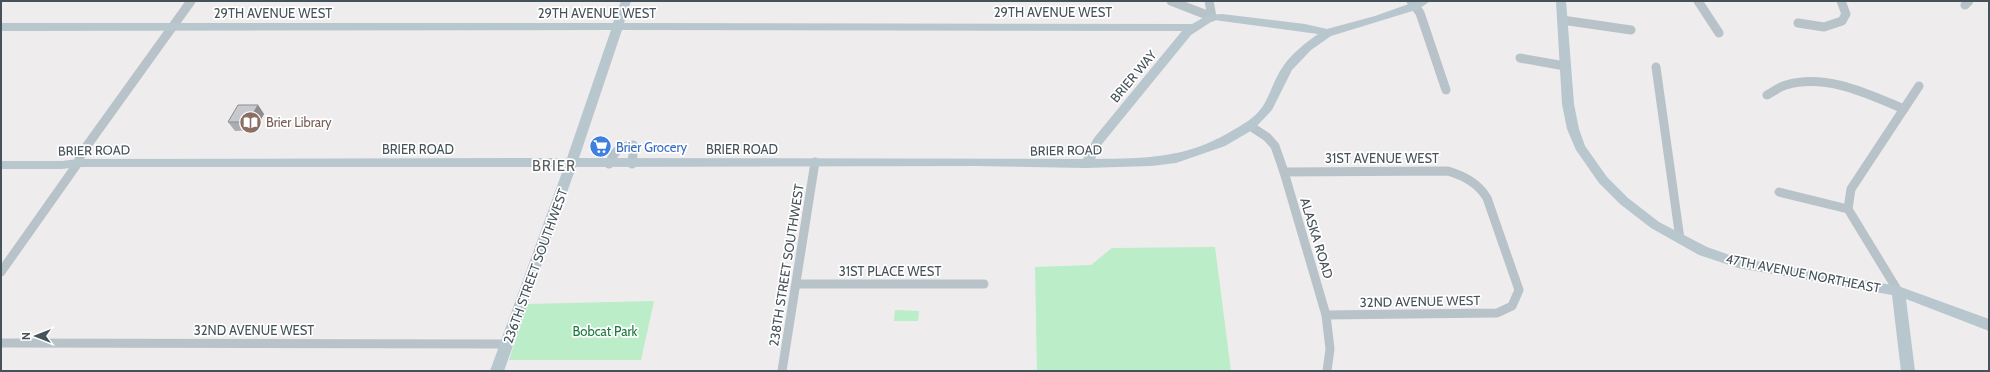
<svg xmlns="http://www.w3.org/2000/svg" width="1990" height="372" font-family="Cabin,sans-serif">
  <rect width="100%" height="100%" fill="#efeced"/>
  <g fill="#baedc8">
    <path d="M1215,247L1231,371H1037L1035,267L1091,265L1112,248Z"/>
    <path d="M654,301L641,360H509L528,304Z"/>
    <path d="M895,310L919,311L918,321H894Z"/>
  </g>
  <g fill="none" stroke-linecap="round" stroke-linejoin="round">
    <g stroke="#b8c3c9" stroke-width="9">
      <path d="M1171,1L1212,17"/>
      <path d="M1209,1L1212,17"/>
      <path d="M1411,1L1420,13L1446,90"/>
      <path d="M1698,1L1719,33"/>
      <path d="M1965,5L1969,1"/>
      <path d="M1562,20L1631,30"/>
      <path d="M1798,23L1824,27L1842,21L1846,14L1841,1"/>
      <path d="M1520,58L1565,66"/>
      <path d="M1656,67L1680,239"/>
      <path d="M1767,95C1773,92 1779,87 1786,85C1826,73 1868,94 1904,109"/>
      <path d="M1250,126L1267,137L1275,146L1284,172L1326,315L1330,349L1327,371"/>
      <path d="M609,164C614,152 619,146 633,145L636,148L633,153L632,164"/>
      <path d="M1284,172L1448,171C1464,176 1478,183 1487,198L1519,290L1512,306L1497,313L1326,315"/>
      <path d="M1779,192L1848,209"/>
      <path d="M1,272L78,163L81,154L191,1"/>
      <path d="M797,284H984"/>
      <path d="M1898,291L1848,209L1851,189L1919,86"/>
      <path d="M1,343L507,344"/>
      <path d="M782,371L815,162"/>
    </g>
    <g fill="#b8c6ce" fill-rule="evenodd">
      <path d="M621,1H631L624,23L1192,24L1208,15L1222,14L1305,24L1327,29L1375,16L1417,1H1430L1419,9L1331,36L1311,50L1292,70L1272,110L1254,129L1225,146L1176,163L1151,166L1086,168L976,166L576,167L504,371H490L564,167H78L62,169H1V161H62L78,159L567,158L611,30L1,31V23H613ZM1214,20L1318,34C1305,43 1293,53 1284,65C1275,77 1271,93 1263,106C1255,118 1242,125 1230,132C1184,159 1146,158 1095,159L1102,144L1191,35ZM622,30L1182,31L1094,138L1083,159L579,158Z"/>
      <path d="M1556,1H1566L1574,104L1579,129L1585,146L1607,177L1628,198L1659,222L1707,247L1738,258L1898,286L1989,319V331L1906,299L1915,371H1901L1892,295L1738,268L1699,255L1651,228L1620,204L1599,183L1576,150L1567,129L1562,104Z"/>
    </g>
  </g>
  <path fill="#aaaeb2" d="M258,105L264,114L255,130L235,131L228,122Z"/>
  <path fill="#8b8d91" d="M258,105L264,114L255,130L248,122Z"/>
  <path fill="#c6cacf" stroke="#8b8d91" d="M238,105H258L248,122H228Z"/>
  <defs>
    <symbol id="library-disc" viewBox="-11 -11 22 22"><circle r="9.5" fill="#8d6e63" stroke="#fff"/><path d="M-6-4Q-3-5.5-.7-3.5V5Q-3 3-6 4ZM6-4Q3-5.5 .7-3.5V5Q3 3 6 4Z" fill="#fff"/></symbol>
    <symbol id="supermarket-disc" viewBox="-11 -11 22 22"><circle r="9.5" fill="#3f7fe0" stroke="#fff"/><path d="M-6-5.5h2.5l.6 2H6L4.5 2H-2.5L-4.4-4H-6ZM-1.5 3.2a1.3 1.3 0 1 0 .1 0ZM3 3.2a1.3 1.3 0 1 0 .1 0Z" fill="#fff"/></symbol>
  </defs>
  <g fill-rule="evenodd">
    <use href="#library-disc" x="238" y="110" width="25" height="25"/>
    <use href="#supermarket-disc" x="588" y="134" width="25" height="25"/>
  </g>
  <g text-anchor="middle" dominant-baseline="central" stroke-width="3.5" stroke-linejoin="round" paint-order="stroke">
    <g font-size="13" fill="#455259" stroke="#fff">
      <text x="1053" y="12">29TH AVENUE WEST</text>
      <text x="273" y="13">29TH AVENUE WEST</text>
      <text x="597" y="13">29TH AVENUE WEST</text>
      <text transform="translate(1133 76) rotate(-50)">BRIER WAY</text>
      <text x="418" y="149">BRIER ROAD</text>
      <text x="742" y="149">BRIER ROAD</text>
      <text transform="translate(94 150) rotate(-1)">BRIER ROAD</text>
      <text transform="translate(1066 150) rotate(-1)">BRIER ROAD</text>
      <text x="1382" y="158">31ST AVENUE WEST</text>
      <text transform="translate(1317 238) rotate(73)">ALASKA ROAD</text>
      <text transform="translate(786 265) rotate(-81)">238TH STREET SOUTHWEST</text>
      <text transform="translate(535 266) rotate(-70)">236TH STREET SOUTHWEST</text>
      <text x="890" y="271">31ST PLACE WEST</text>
      <text transform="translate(1803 273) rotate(11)">47TH AVENUE NORTHEAST</text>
      <text transform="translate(1420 301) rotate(-1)">32ND AVENUE WEST</text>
      <text x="254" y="330">32ND AVENUE WEST</text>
    </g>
    <g font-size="13" fill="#785e54" stroke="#fff" text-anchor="start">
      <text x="266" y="122">Brier Library</text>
    </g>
    <g font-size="13" fill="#366cbe" stroke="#fff" text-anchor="start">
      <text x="616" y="147">Brier Grocery</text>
    </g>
    <g font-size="13" fill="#18783d" stroke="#fff">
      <text x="605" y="331">Bobcat Park</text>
    </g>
    <g font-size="15" letter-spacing="1" fill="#595e61" stroke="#fff">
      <text x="554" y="166">BRIER</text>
    </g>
  </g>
  <rect width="1990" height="372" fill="none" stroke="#455259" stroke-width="4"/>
  <g transform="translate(36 336) rotate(270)" stroke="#ffffff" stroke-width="3" paint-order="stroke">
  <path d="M0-3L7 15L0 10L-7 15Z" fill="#455259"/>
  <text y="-6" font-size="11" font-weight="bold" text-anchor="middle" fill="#455259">N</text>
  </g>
</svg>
